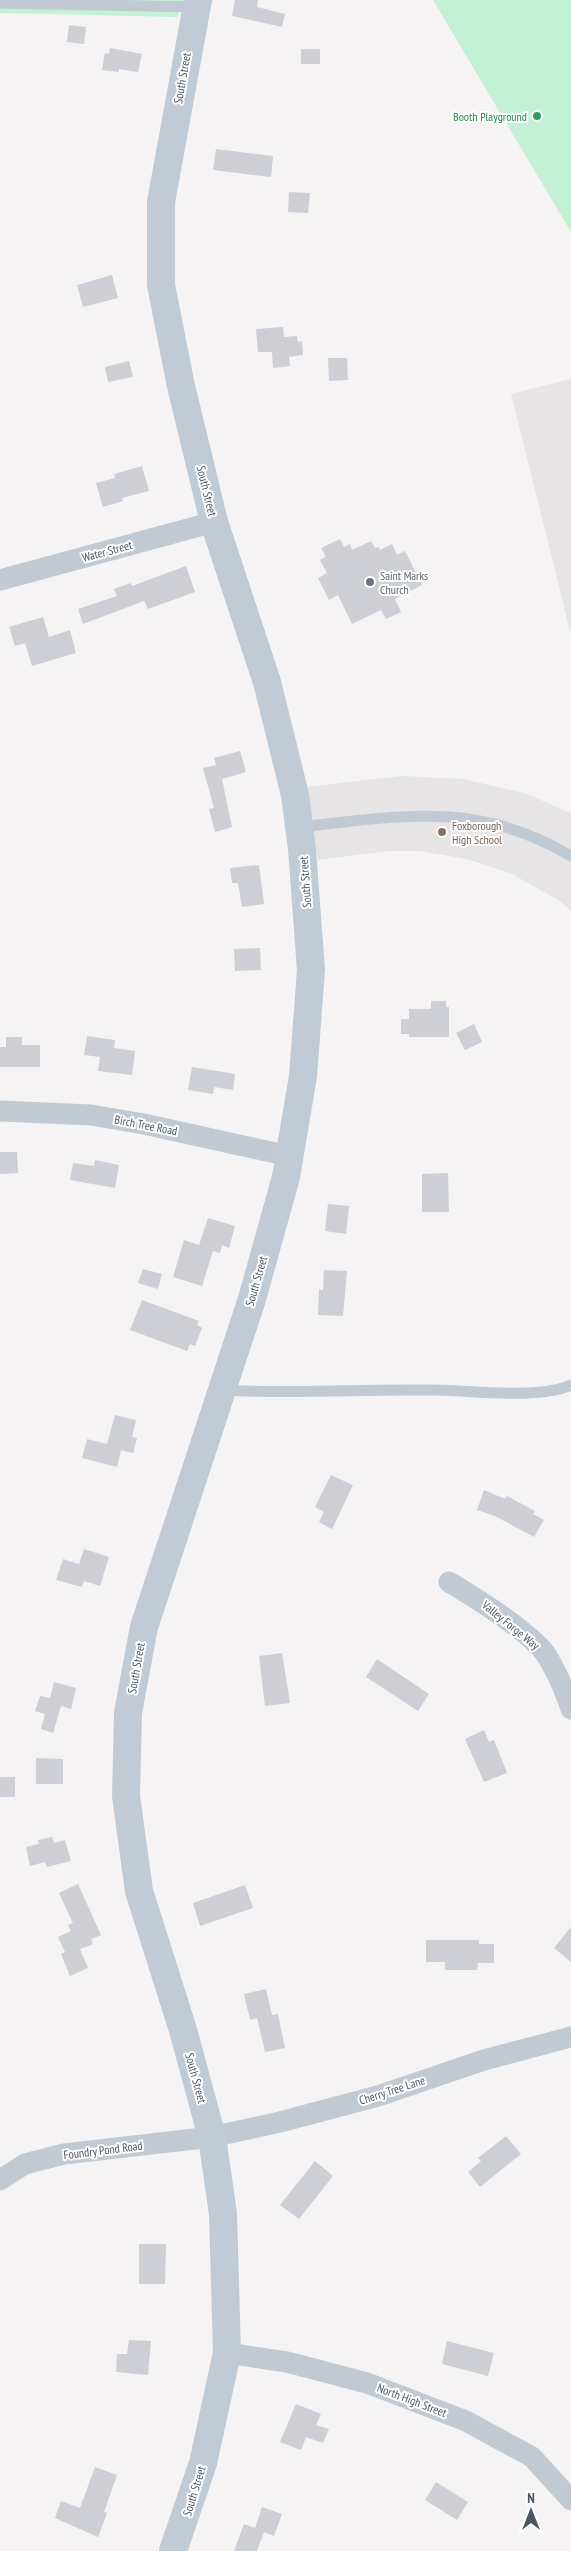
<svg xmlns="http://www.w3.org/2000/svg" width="571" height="2551" font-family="'PT Sans Narrow',sans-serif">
  <rect width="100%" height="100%" fill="#f5f3f3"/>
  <g fill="#e6e4e5">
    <path d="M571,379V635L511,394Z"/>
    <path d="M401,776L463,779L524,793L571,813V911L560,901L512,874L467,859L419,851H389L318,860L307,787Z"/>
  </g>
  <g fill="#c3f1d5">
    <path d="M0,0H184L177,17L0,13Z"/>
    <path d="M433,0H571V232Z"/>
  </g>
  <g fill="#cdcfd5">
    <path d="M235,0H258L257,7L285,14L282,27L232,16Z"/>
    <path d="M69,25L86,27L84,44L67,42Z"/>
    <path d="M110,48L142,54L138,72L119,69V72L102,70L105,53L109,54Z"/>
    <rect x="301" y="49" width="19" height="15"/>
    <path d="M216,149L273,156L271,177L213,170Z"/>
    <path d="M289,192L310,193L308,213L288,212Z"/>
    <path d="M112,275L118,298L83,307L77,285Z"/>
    <path d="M283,327L284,337L297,336L298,342L302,341L303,355L289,357L290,366L273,368L272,352H258L256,329Z"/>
    <path d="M328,358H347L348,380L329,381Z"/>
    <path d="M129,361L133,377L108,382L105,367Z"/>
    <path d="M142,466L149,491L122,498L123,501L103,507L96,483L115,478L114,474Z"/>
    <path d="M340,539L344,547L350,544L352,550L371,541L375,548L379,547L380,550L392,544L397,555L405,551L422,585L395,599L401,612L386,619L381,610L352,624L338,595L329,600L318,578L327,573L320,560L326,557L321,548Z"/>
    <path d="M186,566L195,592L148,609L144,601L83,624L78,609L117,596L114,589L131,583L132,586Z"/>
    <path d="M43,617L49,637L70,630L76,653L32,666L25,643L15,646L9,627Z"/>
    <path d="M240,751L246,772L222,779L232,827L215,832L209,809L225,805L214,808L203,768L216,765L214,758Z"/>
    <path d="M259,865L264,904L242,907L238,883H232L230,868Z"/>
    <path d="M260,948L261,970L235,971L234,949Z"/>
    <path d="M431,1001H446V1007H449V1037H409V1034H401V1019H409V1009H431Z"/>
    <path d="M474,1024L482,1042L465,1050L456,1033Z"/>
    <path d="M87,1036L115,1040L114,1048L135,1051L132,1075L98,1071L100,1057L84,1055Z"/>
    <path d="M6,1037H22V1045H40V1067H0V1047H6Z"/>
    <path d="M192,1067L235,1074L233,1090L214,1087L213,1094L188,1090Z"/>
    <path d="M0,1152H17L18,1173L0,1174Z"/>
    <path d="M95,1160L119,1165L115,1188L70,1180L73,1163L94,1166Z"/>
    <path d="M448,1173L449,1212H422V1174Z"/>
    <path d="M328,1204L349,1206L346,1234L325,1231Z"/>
    <path d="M208,1218L235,1226L229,1248L222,1245L220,1253L213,1251L202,1286L173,1277L184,1240L199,1245Z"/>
    <path d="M143,1269L162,1274L158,1289L138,1283Z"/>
    <path d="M324,1270L347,1271L343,1316L318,1315L319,1289L323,1290Z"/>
    <path d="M142,1300L199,1321L197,1325L202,1328L195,1346L190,1344L187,1351L130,1330Z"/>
    <path d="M115,1415L136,1420L132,1437L137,1438L133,1453L121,1450L117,1467L82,1458L87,1439L107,1444Z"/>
    <path d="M331,1475L353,1485L332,1529L319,1522L324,1512L315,1507Z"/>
    <path d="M484,1490L505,1499L507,1496L535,1511L533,1514L544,1520L534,1537L495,1516L477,1510Z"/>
    <path d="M84,1549L109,1557L100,1586L84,1581L82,1587L56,1580L63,1559L79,1564Z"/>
    <path d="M282,1653L290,1703L265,1706L259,1656Z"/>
    <path d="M377,1659L429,1694L418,1711L366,1677Z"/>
    <path d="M54,1682L76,1688L71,1709L61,1706L53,1733L41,1729L45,1714L35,1711L40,1696L50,1698Z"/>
    <path d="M484,1730L489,1742L494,1740L507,1773L484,1782L465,1739Z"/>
    <path d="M36,1758L63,1759V1784H36Z"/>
    <rect x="0" y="1777" width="15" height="20"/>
    <path d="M52,1837L54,1843L65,1840L71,1861L47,1867L45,1862L30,1866L26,1847L39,1844L38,1840Z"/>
    <path d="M78,1884L101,1935L91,1939L93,1944L80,1949L88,1968L70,1976L61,1954L65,1952L58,1937L71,1931L68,1925L73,1923L59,1893Z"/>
    <path d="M245,1885L253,1908L200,1926L193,1903Z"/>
    <path d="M571,1927V1962L554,1948Z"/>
    <path d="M426,1940H479V1944H494V1963H478L477,1970H445V1962H426Z"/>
    <path d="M266,1989L272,2015L278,2014L285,2048L265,2052L257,2018L250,2020L244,1994Z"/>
    <path d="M506,2136L521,2154L480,2187L468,2172L481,2161L478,2158Z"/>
    <path d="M315,2161L333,2176L299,2219L280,2205Z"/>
    <path d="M139,2244H166L165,2284H139Z"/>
    <path d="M129,2340L151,2341L148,2375L116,2372L117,2354H127Z"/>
    <path d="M447,2341L494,2353L488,2376L442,2364Z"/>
    <path d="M296,2404L321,2414L316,2425L329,2429L323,2443L306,2437L301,2450L280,2442Z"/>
    <path d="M95,2467L117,2475L104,2512L107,2513L98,2537L55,2518L61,2501L80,2508Z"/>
    <path d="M436,2482L468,2502L457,2520L425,2500Z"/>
    <path d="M262,2507L282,2514L274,2536L264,2532L257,2551H234L244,2524L255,2528Z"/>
  </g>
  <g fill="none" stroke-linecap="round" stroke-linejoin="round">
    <g stroke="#c1cad2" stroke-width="11">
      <path d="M0,3L196,7"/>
      <path d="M300,827C401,816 477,800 571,856"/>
      <path d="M222,1390C292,1394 361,1389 431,1390C470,1390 538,1400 571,1385"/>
    </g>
    <g stroke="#c1cad2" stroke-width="21">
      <path d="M0,580L214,522"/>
      <path d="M0,1111L91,1115L144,1124L289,1156"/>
      <path d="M449,1582C480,1601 513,1621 540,1647C551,1658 566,1693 571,1709"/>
      <path d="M0,2180L25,2164L64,2154L212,2137L280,2122L378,2096L484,2060L571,2037"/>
      <path d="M227,2353L287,2362L367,2383L466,2421L532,2457L571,2500"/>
    </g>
    <path stroke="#c1cbd6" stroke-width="28" d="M173,2551L203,2463L227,2353L223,2214L212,2137L183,2030L139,1891L126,1796L128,1713L144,1627L252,1299L286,1177L303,1076L311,970L302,849L295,795L267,682L214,522L181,386L161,285V202L198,0"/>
  </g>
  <circle fill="#2e9e5b" stroke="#fff" stroke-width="2" cx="537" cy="116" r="5"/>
  <circle fill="#6b7280" stroke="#fff" stroke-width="2" cx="370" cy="582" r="5"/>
  <circle fill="#8d6e63" stroke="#fff" stroke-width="2" cx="442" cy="832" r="5"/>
  <g text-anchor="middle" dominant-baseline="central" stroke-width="4" stroke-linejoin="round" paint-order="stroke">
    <g font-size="12" fill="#4a5661" stroke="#fff">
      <text transform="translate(182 78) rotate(-80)">South Street</text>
      <text transform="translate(207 491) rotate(76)">South Street</text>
      <text transform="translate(107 551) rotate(-15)">Water Street</text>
      <text transform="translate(305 882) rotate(-94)">South Street</text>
      <text transform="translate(146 1125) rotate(11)">Birch Tree Road</text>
      <text transform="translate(256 1281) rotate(-74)">South Street</text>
      <text transform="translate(511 1625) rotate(39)">Valley Forge Way</text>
      <text transform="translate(136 1668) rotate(-80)">South Street</text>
      <text transform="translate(196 2078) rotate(75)">South Street</text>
      <text transform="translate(392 2090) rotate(-18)">Cherry Tree Lane</text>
      <text transform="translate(103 2150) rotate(-7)">Foundry Pond Road</text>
      <text transform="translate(412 2400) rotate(21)">North High Street</text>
      <text transform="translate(194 2491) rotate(-73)">South Street</text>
    </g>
    <g font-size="12" fill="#27864d" stroke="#fff" text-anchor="end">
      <text x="527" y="116">Booth Playground</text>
    </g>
    <g font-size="12" fill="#5b616d" stroke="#fff" text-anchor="start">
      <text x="380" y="575">Saint Marks<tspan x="380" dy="14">Church</tspan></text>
    </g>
    <g font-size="12" fill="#785e54" stroke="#fff" text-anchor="start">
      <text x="452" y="825">Foxborough<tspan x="452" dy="14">High School</tspan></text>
    </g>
  </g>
  <g transform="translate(531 2511)" stroke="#ffffff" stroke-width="4" paint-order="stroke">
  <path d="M0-4L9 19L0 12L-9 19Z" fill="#4a5661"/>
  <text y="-8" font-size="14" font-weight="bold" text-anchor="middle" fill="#4a5661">N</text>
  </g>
</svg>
